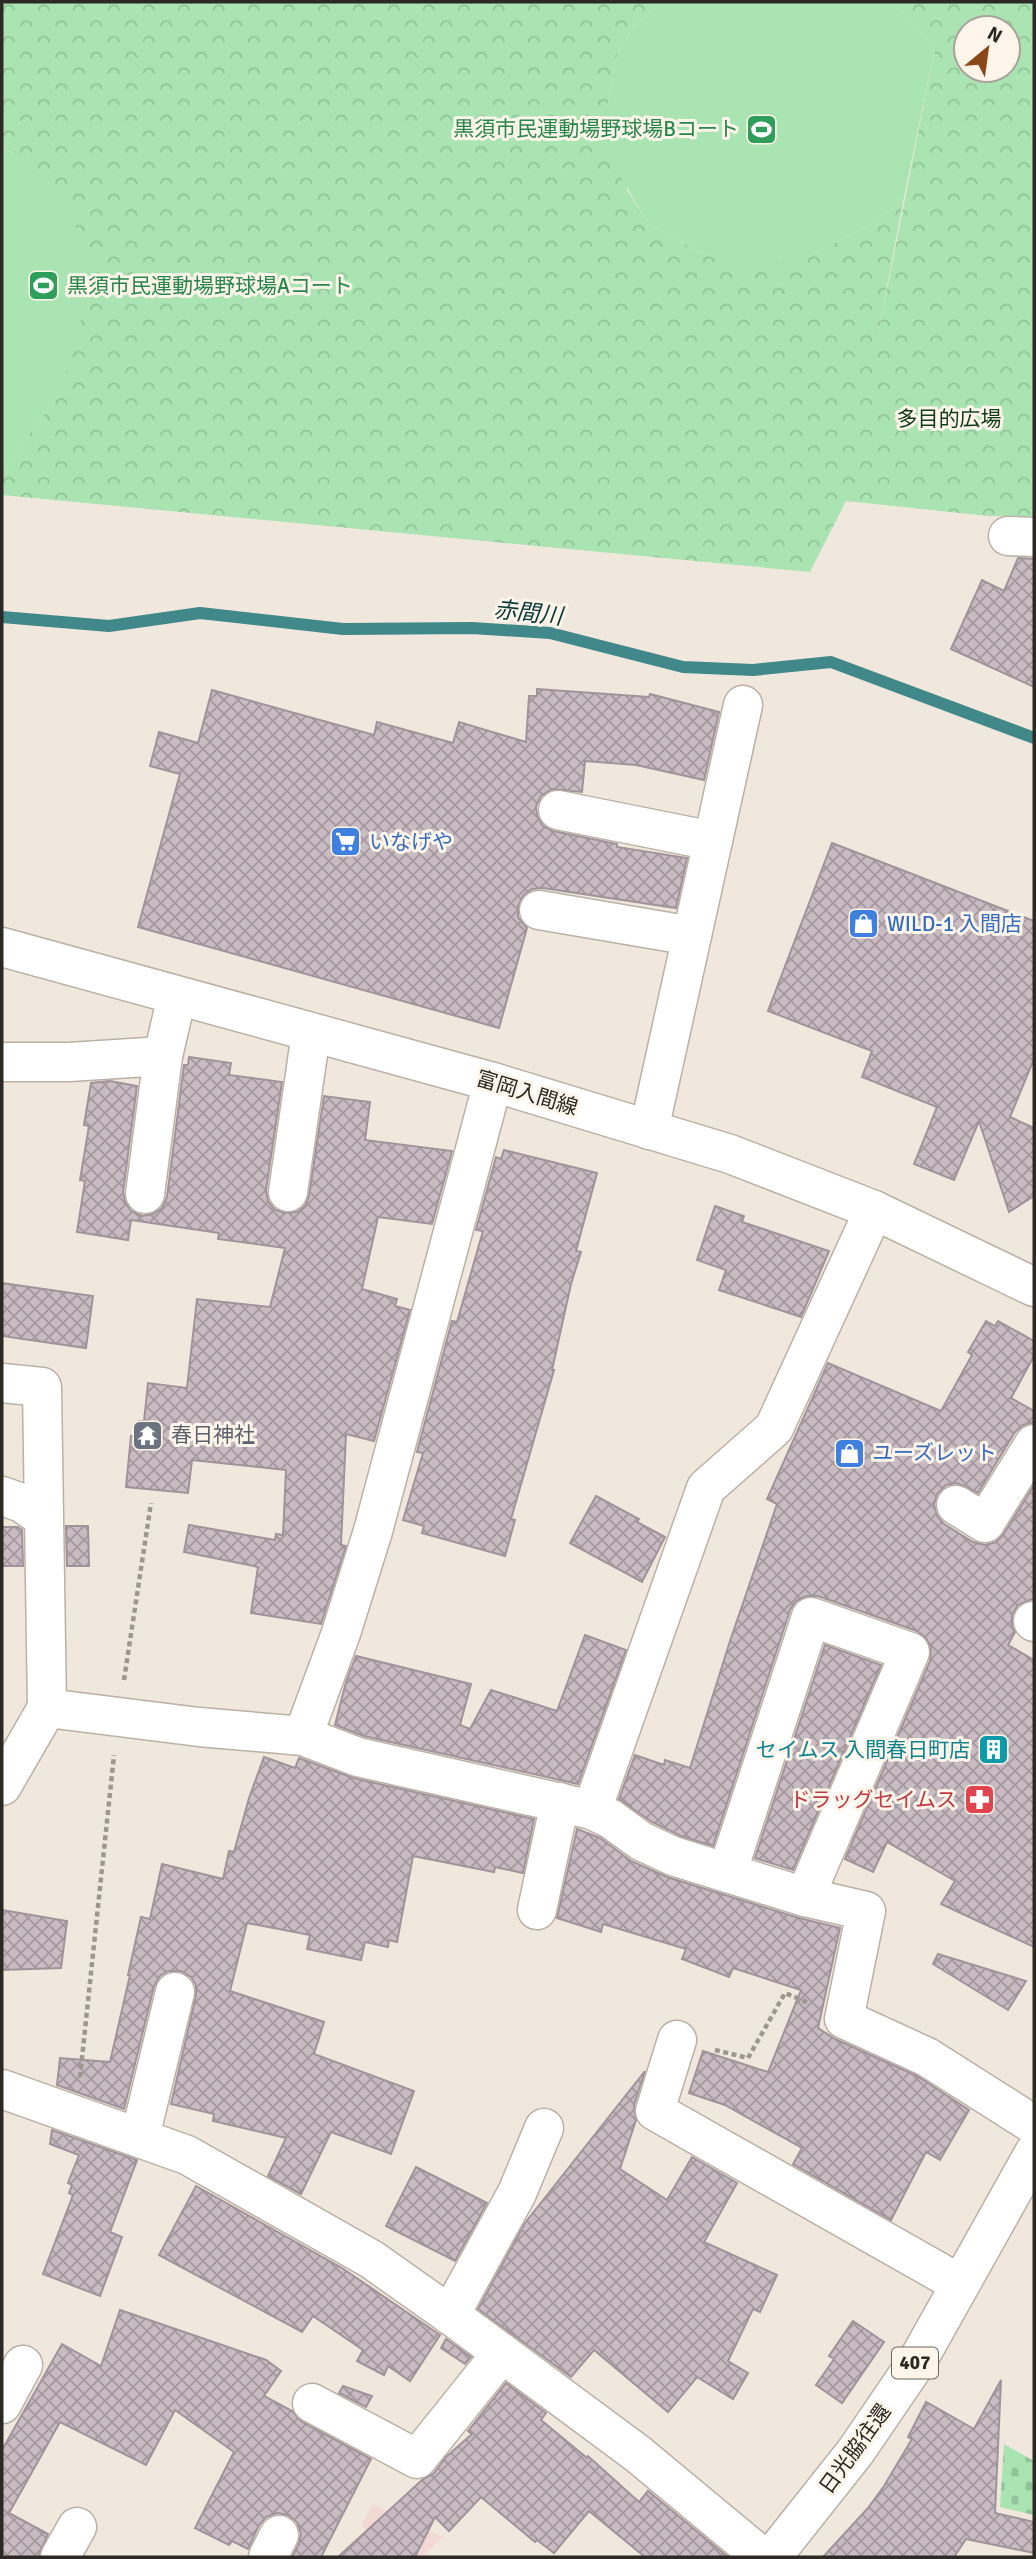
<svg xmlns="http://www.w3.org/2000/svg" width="1036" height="2559" font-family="Signika,'Noto Sans JP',sans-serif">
  <defs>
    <pattern id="cemetery-stones" width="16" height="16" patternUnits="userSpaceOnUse" patternTransform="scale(1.75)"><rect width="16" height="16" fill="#a9e4b2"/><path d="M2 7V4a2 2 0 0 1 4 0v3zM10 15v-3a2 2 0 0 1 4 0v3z" fill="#92c499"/></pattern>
    <pattern id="park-crowns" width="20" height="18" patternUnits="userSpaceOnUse" patternTransform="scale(1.75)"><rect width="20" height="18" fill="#a9e4b2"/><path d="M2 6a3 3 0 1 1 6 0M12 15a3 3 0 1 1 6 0" fill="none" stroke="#92c499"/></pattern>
    <pattern id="building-cross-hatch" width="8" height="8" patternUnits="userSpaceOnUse" patternTransform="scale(1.75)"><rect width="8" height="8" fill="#c8bbc2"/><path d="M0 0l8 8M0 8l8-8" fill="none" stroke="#a3989d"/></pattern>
  </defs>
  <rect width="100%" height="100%" fill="#f0e8dd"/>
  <path fill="#f3d9d4" d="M372,2504L443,2537L422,2557H366L377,2534L361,2527Z"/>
  <path fill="url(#cemetery-stones)" d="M1004,2444L1034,2461V2515L1000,2507Z"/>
  <path fill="url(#park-crowns)" fill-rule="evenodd" d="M2,2H663L634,26L617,55L607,109L627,190L649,224L707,256L810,254L858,232L903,202L876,345L935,48L893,2H1034V516H988L846,501L810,572L2,495V473L61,390L12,152L2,150ZM966,28H1008V70H966Z"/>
  <g fill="#a9e4b2">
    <path d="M663,2H893L935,48L903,202L858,232L810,254L763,268L707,256L649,224L604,150L607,109L617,55L634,26Z"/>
    <path d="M2,150L11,152L65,201L88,258L83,313L61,390L2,473Z"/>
  </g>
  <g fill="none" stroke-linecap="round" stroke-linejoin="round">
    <path stroke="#408889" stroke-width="12" d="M2,617L109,626L200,613L343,629L472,628L550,633L683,667L753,670L831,662L1034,738"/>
  </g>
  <g fill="url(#building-cross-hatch)" stroke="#a0939a" stroke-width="2">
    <path d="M1018,558L1034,559V687L951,649L982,580L1004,591Z"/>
    <path d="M537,689L649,697L650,694L719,712L704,780L636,765L585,761L582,792L552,789L541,796L536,806L537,816L543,826L553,831L617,844V847L687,858L676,908L543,888L532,889L523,896L518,906V917L527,928L499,1028L138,927L180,774L150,766L159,732L198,743L212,690L374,735L377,722L453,743L459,722L526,742L529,696H537Z"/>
    <path d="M832,843L1034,921V1059L1010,1117L1034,1128V1196L1009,1212L979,1121L954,1180L914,1164L937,1107L862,1077L872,1051L768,1011Z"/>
    <path d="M189,1057L231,1063L229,1075L282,1082L266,1190L268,1201L274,1209L284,1213L297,1212L305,1206L309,1196L324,1096L370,1102L365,1140L452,1151L432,1224L378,1217L362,1289L397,1299L395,1306L410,1310L374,1441L346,1434L341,1545L346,1546L321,1624L251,1613L258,1567L184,1552L189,1525L275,1540L276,1534L283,1535L286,1470L192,1460L188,1493L126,1487L131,1436L138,1437L139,1421H144L148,1383L187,1388L197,1299L270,1307L285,1248L218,1239L219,1233L131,1220L128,1240L77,1232L85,1181L80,1180L89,1126L84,1125L91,1083L110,1081L137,1086L123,1192L125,1202L131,1211L142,1216L153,1214L162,1208L167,1197L184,1065H188Z"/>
    <path d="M504,1150L597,1173L576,1251L581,1252L571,1284L552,1370H554L511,1519L515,1520L505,1556L422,1533L424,1526L403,1520L423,1453L417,1452L452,1321L457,1322L483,1231L476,1230L496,1157L501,1159Z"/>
    <path d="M715,1206L744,1216L742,1222L829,1251L801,1317L719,1290L726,1270L697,1260Z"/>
    <path d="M2,1283L93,1296L86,1348L2,1336Z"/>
    <path d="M986,1321L995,1326L998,1321L1034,1341V1356L1011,1398L1034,1411V1422L1023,1425L1015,1432L978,1493L957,1483L946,1485L937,1494L934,1505L937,1516L944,1524L973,1542L985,1545L996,1542L1003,1535L1034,1485V1598L1018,1605L1012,1615V1626L1015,1632L1008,1645L1034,1660V1947L941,1904L955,1881L887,1842L873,1872L845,1859L930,1661L931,1648L926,1638L917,1631L818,1596H806L796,1601L790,1610L713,1846L681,1836L652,1822L619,1799L635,1755L664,1765L665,1760L690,1768L730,1641L777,1504L767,1499L828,1363L941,1411L972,1355L968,1352Z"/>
    <path d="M596,1496L639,1519L637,1522L665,1537L642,1582L570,1543Z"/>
    <path d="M66,1526H88L89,1566H67Z"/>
    <path d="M2,1527H18L22,1530L23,1566H2Z"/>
    <path d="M585,1635L626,1650L578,1784L364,1736L335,1725L346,1682L356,1656L471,1684L460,1725L470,1729L491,1690L557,1711Z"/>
    <path d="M825,1645L881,1665L793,1870L755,1858Z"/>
    <path d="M264,1757L295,1768L299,1758L353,1778L534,1819L523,1873L495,1867L494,1872L413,1856L397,1942L389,1940L388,1947L365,1942L361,1960L307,1949L310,1935L247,1923L230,1991L324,2022L314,2054L414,2091L391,2154L331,2132L301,2194L268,2176L286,2138L213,2121L214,2114L171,2104L196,1996V1985L191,1977L181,1971H168L160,1976L154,1986L124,2109L57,2085L60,2058L110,2062L130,1975H128L141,1917L150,1919L162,1864L223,1879L229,1851L234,1852L249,1798Z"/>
    <path d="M577,1829L600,1838L631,1861L667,1877L799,1918L840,1928L818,2028L835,2039L917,2076L969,2110L940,2160L926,2152L891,2220L793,2164L802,2148L725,2105L689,2093L703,2051L768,2072L801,1990L733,1968L729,1977L682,1959L686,1949L603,1924L601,1932L557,1918Z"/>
    <path d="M2,1910L67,1921L61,1968L2,1970Z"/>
    <path d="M938,1954L1026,1981L1008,2010L933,1964Z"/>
    <path d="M645,2071L634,2105L636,2120L620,2169L667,2200L692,2157L737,2183L704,2242L777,2275L760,2312L753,2309L728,2361L748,2373L733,2399L697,2377L668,2412L594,2350L571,2377L478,2309L525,2223Z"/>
    <path d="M52,2130L137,2160L110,2232L122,2237L100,2296L43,2274L73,2195L69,2193L72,2185L68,2183L79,2155L50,2144Z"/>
    <path d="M416,2167L487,2203L455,2261L386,2226Z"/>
    <path d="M196,2186L342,2268L440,2335L410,2381L388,2366L384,2375L357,2361L363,2350L313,2316L302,2332L159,2255Z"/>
    <path d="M120,2310L266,2360L281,2371L264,2396L292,2411L302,2422L371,2459L321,2557H292L299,2544L301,2533L297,2522L288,2515L277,2513L266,2517L259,2525L248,2549L232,2541L229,2545L195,2528L234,2452L175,2410L146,2465L60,2422L9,2513L48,2534L38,2557H2V2450L62,2344L101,2366Z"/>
    <path d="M853,2321L884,2342L842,2403L816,2385L834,2359L829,2356Z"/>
    <path d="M446,2339L471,2357L465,2364L441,2348Z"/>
    <path d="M1001,2380L995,2513L1034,2522V2553L966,2539L954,2557H823L868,2508L884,2486L912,2439L908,2437L926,2402L974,2429Z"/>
    <path d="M506,2383L546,2413L541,2420L587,2458L588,2456L639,2502L648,2491L728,2557H645L589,2511L554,2553L537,2540L535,2542L481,2497L449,2531L435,2517L415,2557H338L422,2480L434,2473L446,2457L472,2434L468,2431Z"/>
    <path d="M343,2386L372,2396L366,2407L339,2393Z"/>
  </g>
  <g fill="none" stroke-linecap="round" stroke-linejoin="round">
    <defs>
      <g id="minor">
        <path d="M1008,536L1034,537"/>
        <path d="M558,810L713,841"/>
        <path d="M539,910L692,936"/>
        <path d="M2,1062H69L163,1056L177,996"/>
        <path d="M649,1130L743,705"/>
        <path d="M288,1192L311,1033"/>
        <path d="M145,1194L163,1056"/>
        <path d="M2,1383L42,1387L47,1708L199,1727L303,1736L358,1757L592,1810L611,1819L641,1841L673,1856L805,1897L866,1911L844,2019L927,2057L1034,2125"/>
        <path d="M2,1496L22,1503L42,1517"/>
        <path d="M956,1505L985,1523L1034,1444"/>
        <path d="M1033,1621L1034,1622"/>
        <path d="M303,1736L341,1633L373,1531L493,1082"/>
        <path d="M2,1786L47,1708"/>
        <path d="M592,1810L706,1488L774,1428L874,1210"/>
        <path d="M727,1873L811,1617L910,1652L805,1897"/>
        <path d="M537,1910L560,1802"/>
        <path d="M677,2040L655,2111L960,2284"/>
        <path d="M2,2089L187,2155L371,2259L453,2317L638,2454L762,2557"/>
        <path d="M140,2137L175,1992"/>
        <path d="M450,2315L517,2193L544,2128"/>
        <path d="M312,2403L417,2459L502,2353"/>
        <path d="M2,2404L23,2365"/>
        <path d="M60,2557L77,2527"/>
        <path d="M268,2557L279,2535"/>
      </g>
      <path id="major" d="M2,947L493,1082L730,1154L874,1210L1034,1287"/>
      <path id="highway" d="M772,2557L856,2451L918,2360L1034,2153"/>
    </defs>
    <use href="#minor" stroke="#b9b1a6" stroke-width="41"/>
    <use href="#major" stroke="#b9b1a6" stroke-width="41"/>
    <use href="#highway" stroke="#b9b1a6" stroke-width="41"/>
    <g stroke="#9d978f" stroke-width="4.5" stroke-dasharray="5 3.5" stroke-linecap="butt">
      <path d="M124,1680L151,1503"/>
      <path d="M715,2050L748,2058L785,1993L809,2003"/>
      <path d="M80,2077L114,1755"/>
    </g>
    <use href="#minor" stroke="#fff" stroke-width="38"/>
    <use href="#major" stroke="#fff" stroke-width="38"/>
    <use href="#highway" stroke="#fff" stroke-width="38"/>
  </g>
  <defs>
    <symbol id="stadium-square" viewBox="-11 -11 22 22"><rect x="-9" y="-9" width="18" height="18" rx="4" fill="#2e9e5b" stroke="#fef5ea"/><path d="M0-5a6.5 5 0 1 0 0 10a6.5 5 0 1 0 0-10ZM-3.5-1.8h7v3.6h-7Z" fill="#fff"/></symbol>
    <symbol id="supermarket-square" viewBox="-11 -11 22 22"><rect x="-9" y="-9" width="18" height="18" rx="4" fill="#3f7fe0" stroke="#fef5ea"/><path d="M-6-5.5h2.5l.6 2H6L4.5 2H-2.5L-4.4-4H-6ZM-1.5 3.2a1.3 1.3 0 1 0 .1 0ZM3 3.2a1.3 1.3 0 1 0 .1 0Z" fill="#fff"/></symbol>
    <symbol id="shop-square" viewBox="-11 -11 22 22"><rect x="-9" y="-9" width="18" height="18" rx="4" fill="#3f7fe0" stroke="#fef5ea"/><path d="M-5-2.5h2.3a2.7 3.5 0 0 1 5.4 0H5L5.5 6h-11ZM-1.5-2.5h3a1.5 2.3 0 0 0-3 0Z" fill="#fff"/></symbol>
    <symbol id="temple-square" viewBox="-11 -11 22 22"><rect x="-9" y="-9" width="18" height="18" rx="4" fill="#6b7280" stroke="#fef5ea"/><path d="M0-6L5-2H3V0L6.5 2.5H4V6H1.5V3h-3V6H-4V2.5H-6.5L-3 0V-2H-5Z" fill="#fff"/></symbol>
    <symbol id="building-square" viewBox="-11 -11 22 22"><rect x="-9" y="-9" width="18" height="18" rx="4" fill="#0f9aa8" stroke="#fef5ea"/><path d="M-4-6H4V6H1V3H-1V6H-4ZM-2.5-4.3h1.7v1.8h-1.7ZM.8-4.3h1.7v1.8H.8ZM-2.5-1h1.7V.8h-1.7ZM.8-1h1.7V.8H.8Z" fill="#fff"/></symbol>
    <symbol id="pharmacy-square" viewBox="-11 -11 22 22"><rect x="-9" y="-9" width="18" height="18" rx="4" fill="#e0444e" stroke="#fef5ea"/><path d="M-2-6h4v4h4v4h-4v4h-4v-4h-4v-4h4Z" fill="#fff"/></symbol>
  </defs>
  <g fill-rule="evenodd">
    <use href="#stadium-square" x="744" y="112" width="35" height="35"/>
    <use href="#stadium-square" x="26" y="268" width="35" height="35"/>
    <use href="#supermarket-square" x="328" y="824" width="35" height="35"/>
    <use href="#shop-square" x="846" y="906" width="35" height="35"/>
    <use href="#temple-square" x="130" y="1418" width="35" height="35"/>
    <use href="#shop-square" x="832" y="1436" width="35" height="35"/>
    <use href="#building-square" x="976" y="1732" width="35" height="35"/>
    <use href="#pharmacy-square" x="962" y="1782" width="35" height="35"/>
  </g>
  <g text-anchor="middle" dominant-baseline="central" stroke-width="6" stroke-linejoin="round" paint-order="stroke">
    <rect fill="#fef5ea" stroke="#6b6660" stroke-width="2" x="892" y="2347.5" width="46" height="31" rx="5"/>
    <g font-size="19" font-weight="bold" fill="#2c2925">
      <text x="915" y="2363">407</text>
    </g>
    <g font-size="21" fill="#27864d" stroke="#fef5ea" text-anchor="end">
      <text x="739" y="129">黒須市民運動場野球場Bコート</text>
      <text x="67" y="286" text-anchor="start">黒須市民運動場野球場Aコート</text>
    </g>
    <g font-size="21" fill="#0f3b1a" stroke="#fef5ea">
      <text x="949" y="419">多目的広場</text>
    </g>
    <g font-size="21" fill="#366cbe" stroke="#fef5ea" text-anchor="start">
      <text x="369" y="842">いなげや</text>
      <text x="887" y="924">WILD-1 入間店</text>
      <text x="872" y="1453">ユーズレット</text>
    </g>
    <g font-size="21" fill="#2c2925" stroke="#fef5ea">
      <text transform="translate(527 1093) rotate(17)">富岡入間線</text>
      <text transform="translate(855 2449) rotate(-54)">日光脇往還</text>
    </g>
    <g font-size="21" fill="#5b616d" stroke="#fef5ea" text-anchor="start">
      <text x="171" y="1435">春日神社</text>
    </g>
    <g font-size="21" fill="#0d838f" stroke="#fef5ea" text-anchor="end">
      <text x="970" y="1750">セイムス 入間春日町店</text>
    </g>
    <g font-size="21" fill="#be3a42" stroke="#fef5ea" text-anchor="end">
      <text x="957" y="1800">ドラッグセイムス</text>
    </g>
    <g font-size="23" font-style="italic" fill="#07393b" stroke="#fef5ea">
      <text transform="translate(528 613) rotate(6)">赤間川</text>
    </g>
  </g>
  <rect width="1036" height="2559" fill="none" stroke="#2c2925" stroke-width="7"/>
  <g transform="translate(987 49) rotate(29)"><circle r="33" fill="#fef5ea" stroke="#aaa39b" stroke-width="2"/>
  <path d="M0-5L12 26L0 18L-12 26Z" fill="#8a4718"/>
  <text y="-10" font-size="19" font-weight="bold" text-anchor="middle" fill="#2c2925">N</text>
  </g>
</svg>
